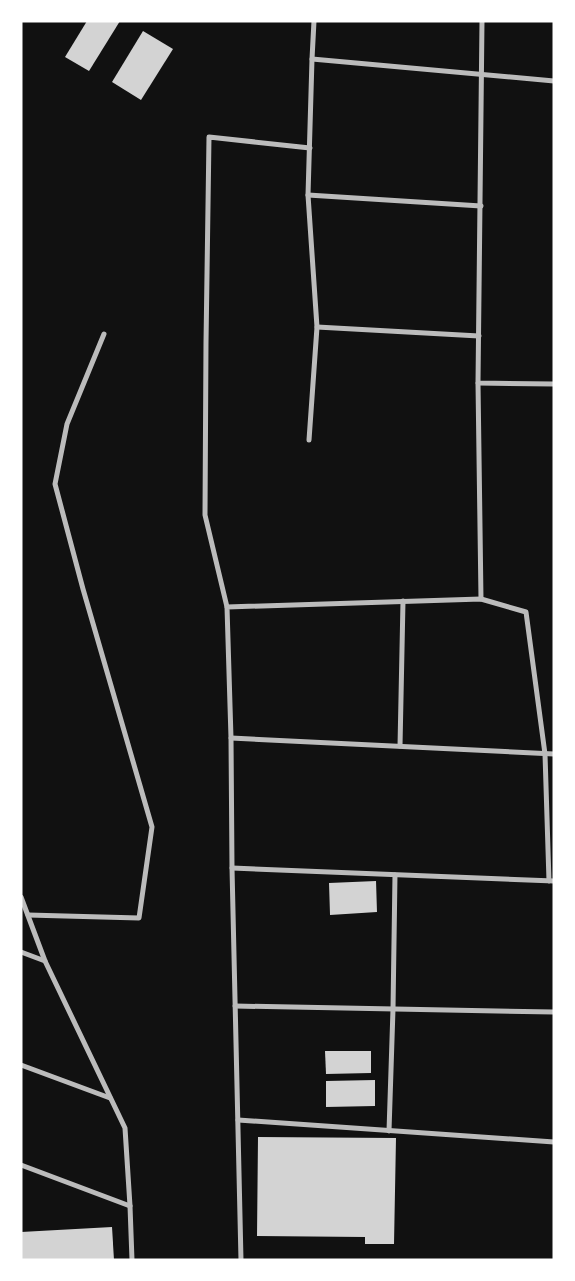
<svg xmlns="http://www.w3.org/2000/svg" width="575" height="1281" font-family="Spectral,serif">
  <rect width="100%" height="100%" fill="#111"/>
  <g fill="#d3d3d3">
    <path d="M87,21H120L89,71L65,57Z"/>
    <path d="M143,31L173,49L141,100L112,82Z"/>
    <path d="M376,881L377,912L330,915L329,883Z"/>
    <path d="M325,1051H371V1073L326,1074Z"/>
    <path d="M375,1080V1106L326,1107V1081Z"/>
    <path d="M258,1137L396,1138L394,1244H365V1237L257,1236Z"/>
    <path d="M112,1227L114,1260H21V1232Z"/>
  </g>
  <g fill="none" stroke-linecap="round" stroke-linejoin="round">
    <g stroke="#bcbcbc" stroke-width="5">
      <path d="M482,21L478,383L554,384"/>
      <path d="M312,59L314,21"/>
      <path d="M308,195L481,206"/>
      <path d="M317,327L479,336"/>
      <path d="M478,383L481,599"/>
      <path d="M309,440L317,327L308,195L312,59L554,81"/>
      <path d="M227,607L205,515L206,343L209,137L310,148"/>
      <path d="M231,738L554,754"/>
      <path d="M400,746L403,601"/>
      <path d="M232,868L554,881"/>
      <path d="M21,897L45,961L125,1128L130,1206L132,1260"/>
      <path d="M28,915L139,918L152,827L83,589L55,484L67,424L104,334"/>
      <path d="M21,952L45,961"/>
      <path d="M235,1006L554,1012"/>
      <path d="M21,1065L110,1098"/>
      <path d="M238,1120L554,1142"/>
      <path d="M389,1131L393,1009L395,875"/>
      <path d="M21,1165L130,1206"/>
      <path d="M241,1260L232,868L231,738L227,607L481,599L526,612L545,754L549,881"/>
    </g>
  </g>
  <rect width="575" height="1281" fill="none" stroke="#ffffff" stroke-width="45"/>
</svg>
